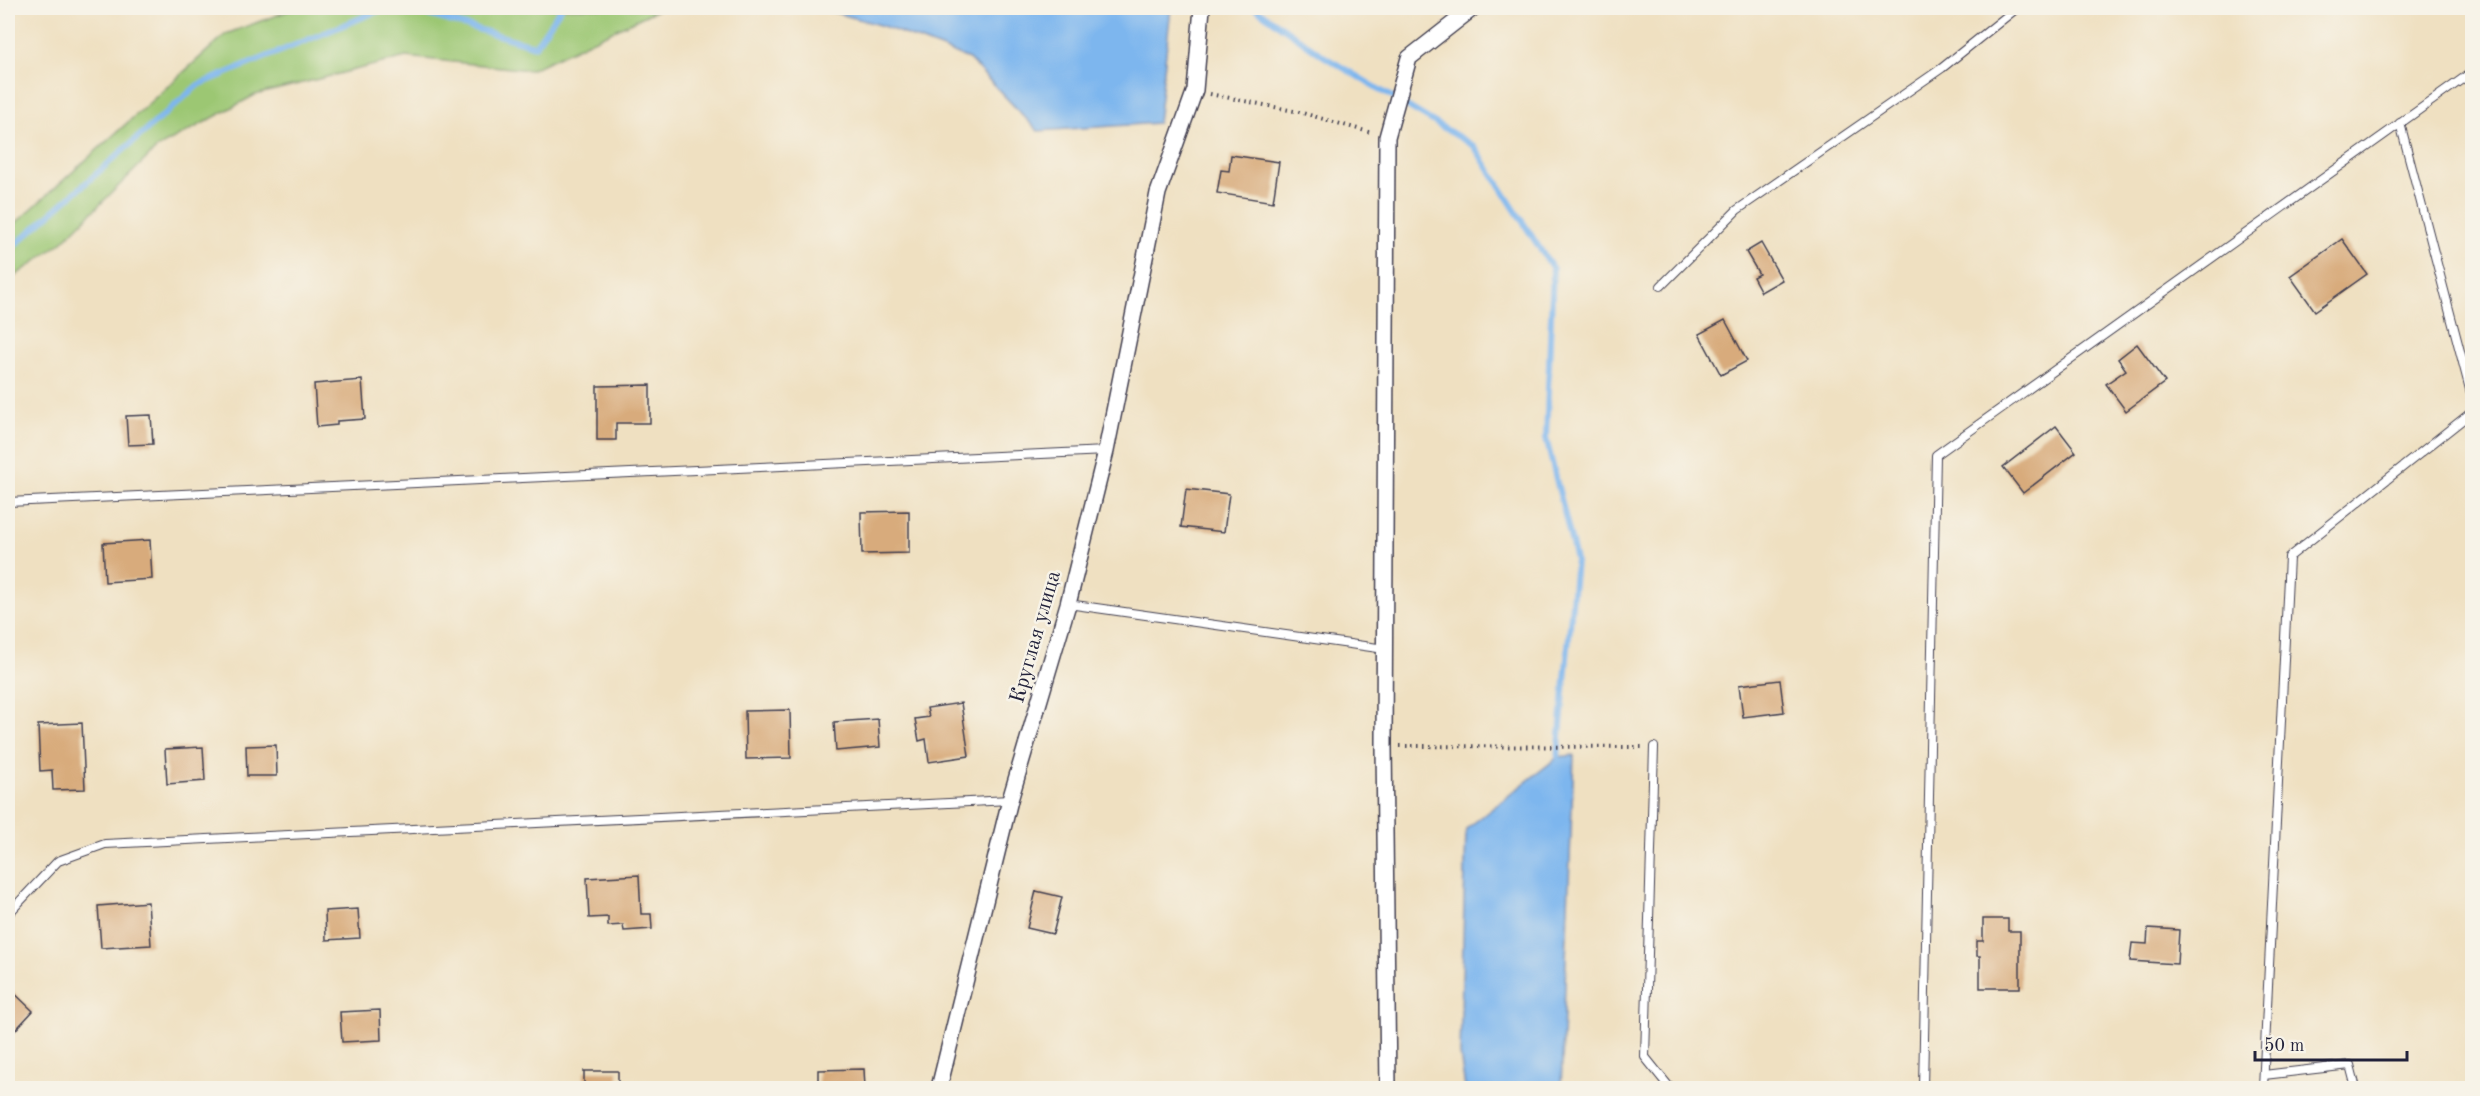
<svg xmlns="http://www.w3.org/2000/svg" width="2480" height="1096" font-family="'Old Standard TT',serif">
  <rect width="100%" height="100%" fill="#f7f3e8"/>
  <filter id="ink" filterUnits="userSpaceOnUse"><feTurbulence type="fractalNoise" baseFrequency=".0167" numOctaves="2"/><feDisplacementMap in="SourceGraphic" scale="12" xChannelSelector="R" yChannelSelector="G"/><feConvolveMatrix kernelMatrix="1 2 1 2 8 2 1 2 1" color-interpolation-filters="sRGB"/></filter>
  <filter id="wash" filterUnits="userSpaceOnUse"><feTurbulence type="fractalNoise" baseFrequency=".008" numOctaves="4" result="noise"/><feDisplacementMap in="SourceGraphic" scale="24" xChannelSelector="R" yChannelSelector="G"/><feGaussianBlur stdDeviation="1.35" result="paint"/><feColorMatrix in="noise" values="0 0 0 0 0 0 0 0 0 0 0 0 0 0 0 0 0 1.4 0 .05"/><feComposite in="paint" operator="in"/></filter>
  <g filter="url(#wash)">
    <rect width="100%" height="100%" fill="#efe0c1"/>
    <path fill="#9cc773" stroke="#5f7457" stroke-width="1.5" d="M296,8H661L530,70L406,57L255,95L157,148L61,243L8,281V230L226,34Z"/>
    <g fill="#7db6ee" stroke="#506c94" stroke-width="1.5">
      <path d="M819,8H1171L1158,123L1038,131L969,59L883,26Z"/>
      <path d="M1574,755L1561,1088H1465L1460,1054L1466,829L1558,757Z"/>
    </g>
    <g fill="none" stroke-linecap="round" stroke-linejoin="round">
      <g stroke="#7db6ee" stroke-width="6">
        <path d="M405,8L535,46L561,8"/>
        <path d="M1255,8L1325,57L1474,146L1553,269L1546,438L1576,560L1558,757"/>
        <path d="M8,251L198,85L385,8"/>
      </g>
    </g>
    <g id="blocks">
      <g fill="#d8ab7c">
        <path d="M1231,155L1279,162L1273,202L1217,193L1221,170L1229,171Z"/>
        <path d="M2342,239L2367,274L2315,311L2290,276Z"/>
        <path d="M1761,243L1782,280L1761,292L1753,277L1759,274L1746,252Z"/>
        <path d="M1725,320L1747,361L1721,375L1699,334Z"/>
        <path d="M2137,344L2165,382L2126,411L2106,384L2126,370L2118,359Z"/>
        <path d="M362,380L365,419L337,421V425L317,427L314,384Z"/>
        <path d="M650,385V423H616V440H597V386Z"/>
        <path d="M151,415L153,444L128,445L126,416Z"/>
        <path d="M2056,426L2076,452L2023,493L2003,467Z"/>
        <path d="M1186,489L1229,494L1224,532L1181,527Z"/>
        <path d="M909,511V553L862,554L861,512Z"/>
        <path d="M150,540L152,579L105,582L103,543Z"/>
        <path d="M1780,680L1784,712L1743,717L1739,685Z"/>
        <path d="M961,703L969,756L929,762L926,739L919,741L915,719L929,717L927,708Z"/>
        <path d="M790,710L791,758L746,759L745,711Z"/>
        <path d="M878,719L880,747L836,751L834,722Z"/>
        <path d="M82,723L85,789L53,790L52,770L40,771L38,725Z"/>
        <path d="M276,745L277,776H247L246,746Z"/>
        <path d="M203,747L205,781L167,784L165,749Z"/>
        <path d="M639,875L641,914H651L652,929L624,931L623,925L608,926V917L589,918L587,878Z"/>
        <path d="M1036,891L1062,897L1053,934L1027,928Z"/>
        <path d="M148,902L151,945L101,948L98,906Z"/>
        <path d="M358,909L360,938L326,940L325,911Z"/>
        <path d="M1983,919H2008V931H2020V988H1980V956H1977V941H1983Z"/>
        <path d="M2148,928L2179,930L2177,964L2130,961L2132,943L2147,944Z"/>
        <path d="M8,987L33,1011L8,1038Z"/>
        <path d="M380,1010L381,1040L342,1042L340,1012Z"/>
        <path d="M864,1069L865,1089H818V1070Z"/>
        <rect x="584" y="1071" width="34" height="18"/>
      </g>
    </g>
  </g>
  <g filter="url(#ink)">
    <use href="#blocks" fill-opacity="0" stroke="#413e4f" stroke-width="1.5"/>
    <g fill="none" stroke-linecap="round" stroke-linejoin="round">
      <defs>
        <g id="lane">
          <path d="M2400,123L2472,397"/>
          <path d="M1661,286L1737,210L1942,68L2017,8"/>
          <path d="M8,502L1106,451"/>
          <path d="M1068,604L1385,649"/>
          <path d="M1654,747L1645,1057L1670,1088"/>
          <path d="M8,914L58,861L105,844L1010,800"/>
          <path d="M2264,1075L2350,1065L2356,1088"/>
          <path d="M1923,1088L1936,455L2472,72"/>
          <path d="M2263,1088L2289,557L2472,412"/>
        </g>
        <g id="street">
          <path d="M939,1088L1010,800L1068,604L1106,451L1158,193L1195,90L1202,8"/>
          <path d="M1388,1088L1384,746L1387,137L1409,58L1473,8"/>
        </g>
      </defs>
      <use href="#lane" stroke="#413e4f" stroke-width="10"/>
      <use href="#street" stroke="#413e4f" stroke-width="18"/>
      <g stroke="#413e4f" stroke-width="4" stroke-dasharray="1.5 4.5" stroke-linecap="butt">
        <path d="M1210,94L1299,112L1372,133"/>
        <path d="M1400,746L1642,747"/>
      </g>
      <use href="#lane" stroke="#fff" stroke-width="8"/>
      <use href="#street" stroke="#fff" stroke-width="15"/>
    </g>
  </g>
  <g text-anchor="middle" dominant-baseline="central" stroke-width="5" stroke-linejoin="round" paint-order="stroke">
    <g font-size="21" fill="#22223b" stroke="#f7f3e8">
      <text transform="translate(1036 637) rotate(-74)">Круглая улица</text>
    </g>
  </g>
  <rect width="2480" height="1096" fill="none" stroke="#f7f3e8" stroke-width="30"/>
  <path d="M2255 1051v9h152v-9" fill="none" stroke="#22223b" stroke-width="3"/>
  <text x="2264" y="1051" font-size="18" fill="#22223b" stroke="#f7f3e8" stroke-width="4.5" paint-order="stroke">50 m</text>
</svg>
